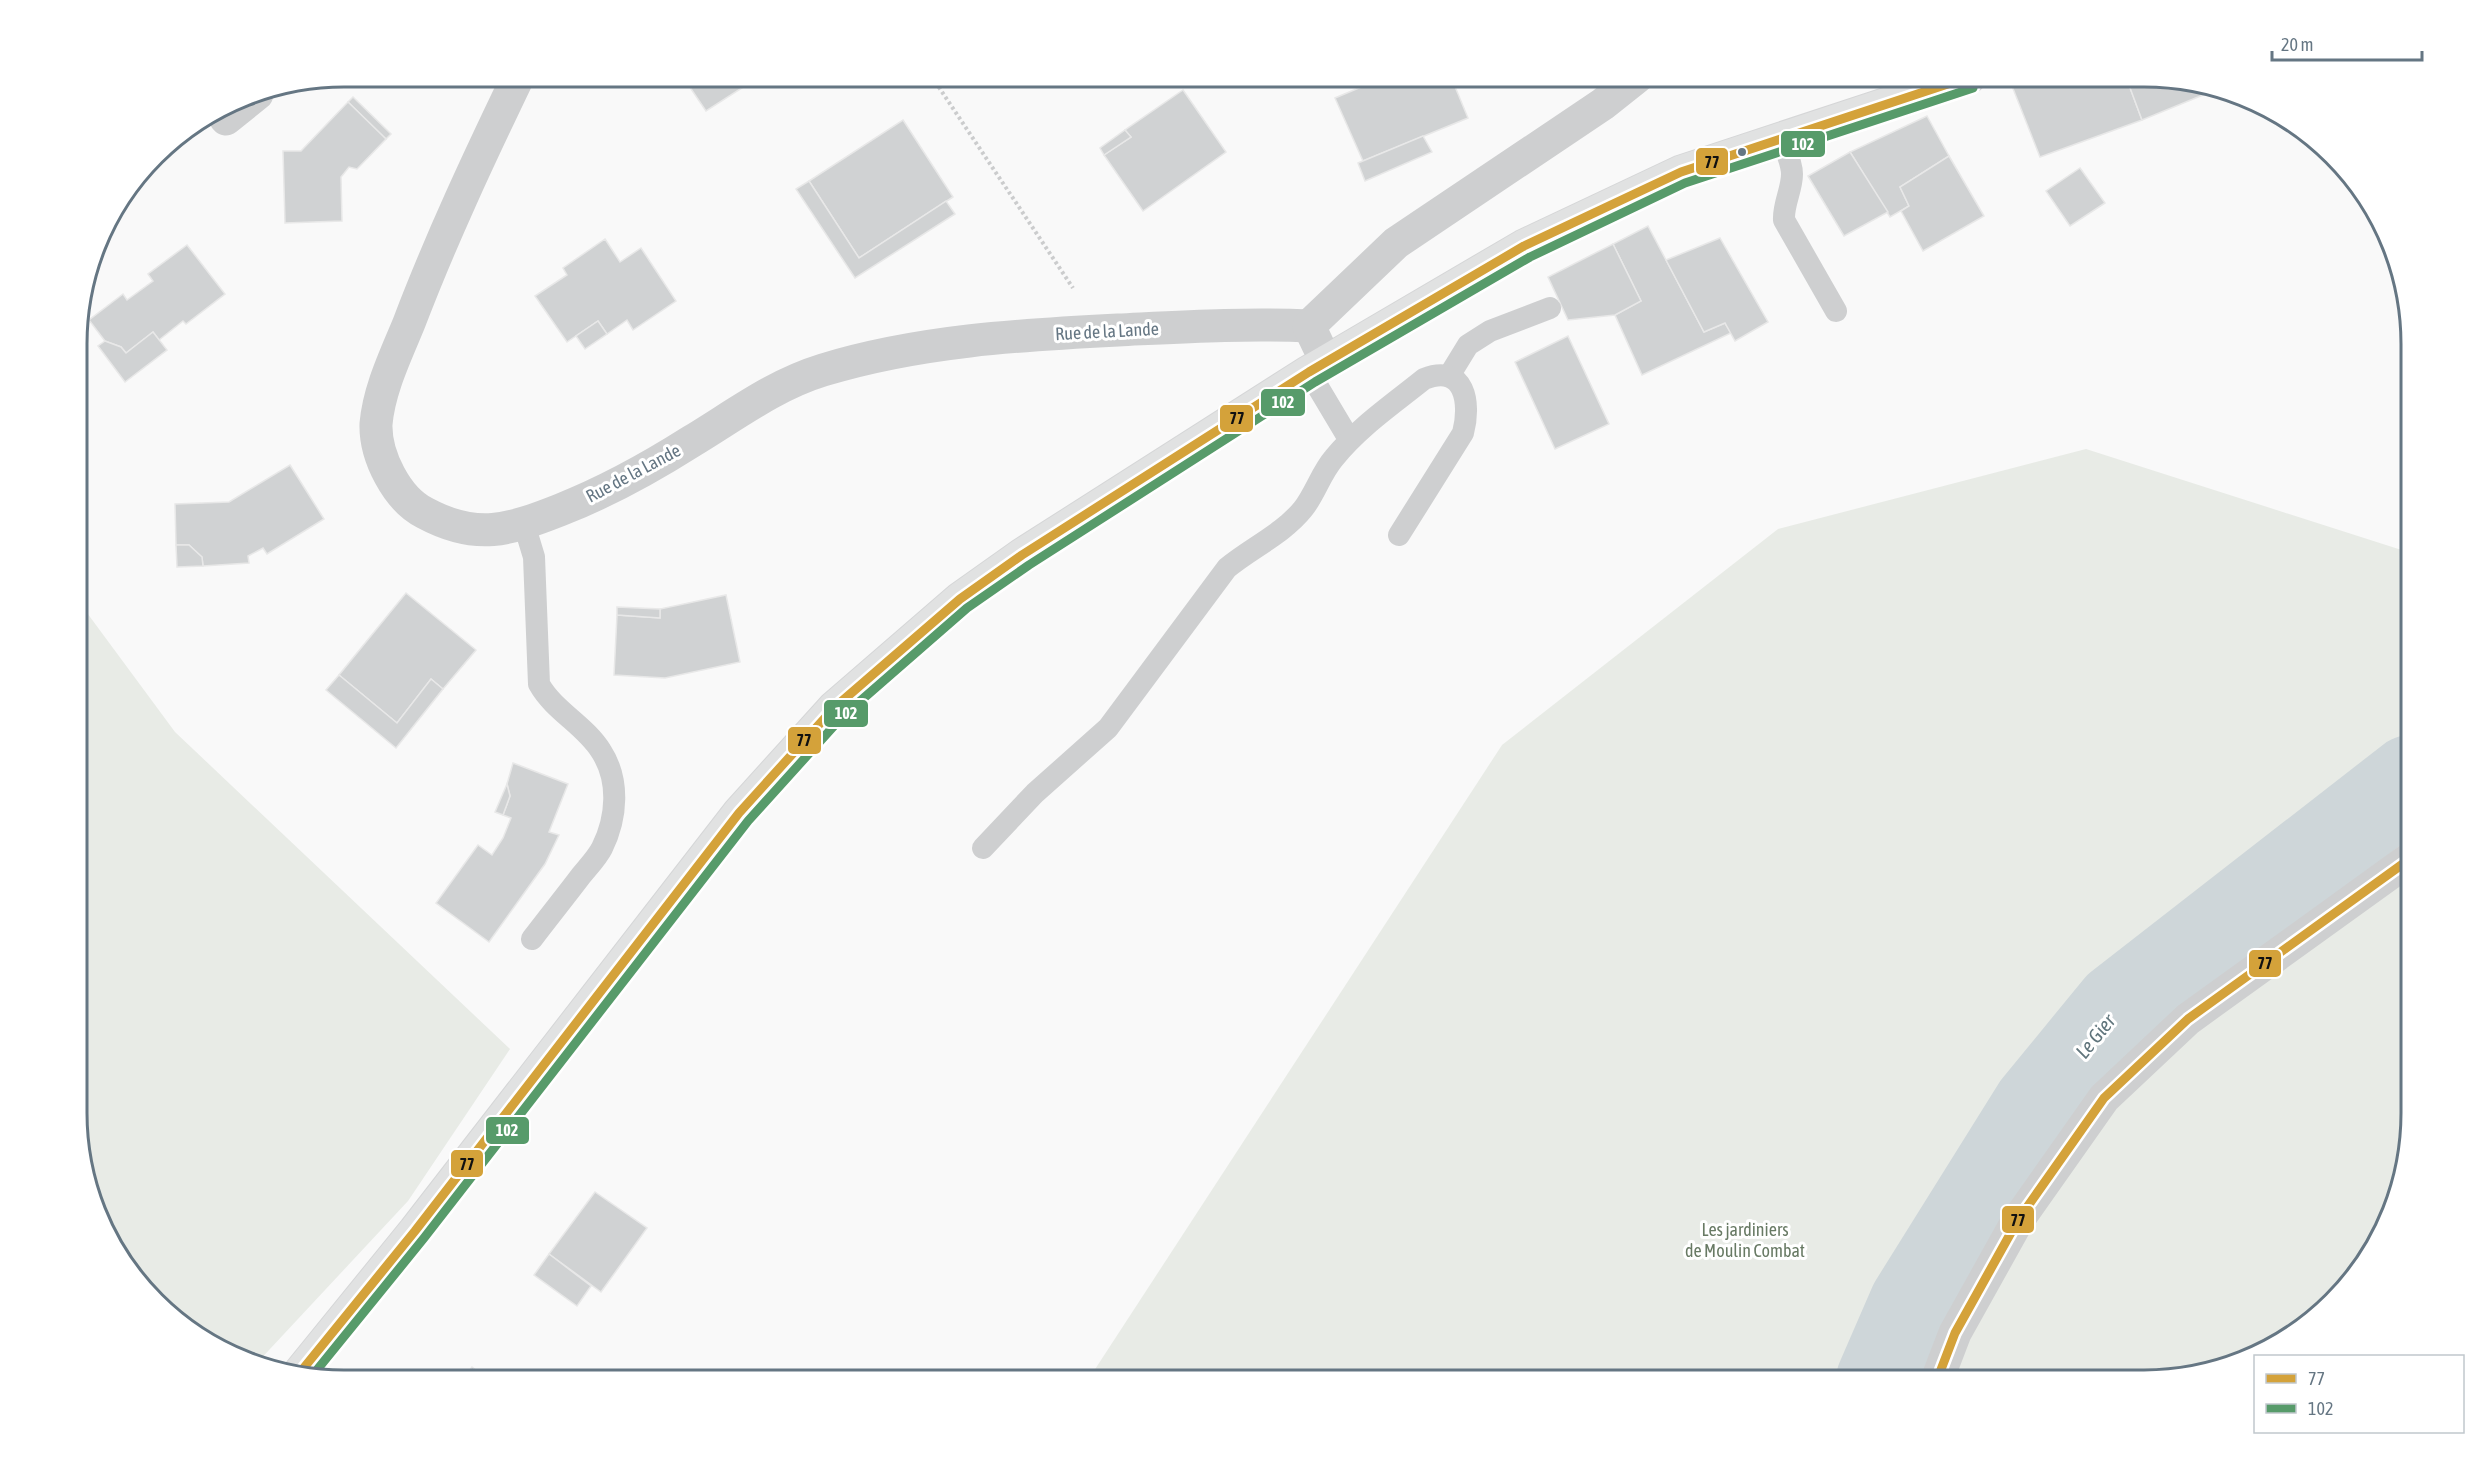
<svg xmlns="http://www.w3.org/2000/svg" width="2488" height="1457" font-family="'Asap Condensed',sans-serif">
  <rect width="100%" height="100%" fill="#f9f9f9"/>
  <g fill="#e8ebe6">
    <path d="M2086,449L2411,553V1131L2376,1247L2293,1336L2230,1366L2162,1380H1088L1502,745L1778,529Z"/>
    <path d="M79,602L175,732L510,1049L408,1201L256,1364L210,1345L122,1262L79,1148Z"/>
  </g>
  <g fill="none" stroke-linecap="round" stroke-linejoin="round">
    <path stroke="#ced6d9" stroke-width="90" d="M1881,1380L1914,1304L2037,1107L2119,1007L2411,780"/>
  </g>
  <g fill="#d0d2d3" stroke="#e8e8e8" stroke-width="1.5">
    <path d="M683,77H759L706,111Z"/>
    <path d="M1385,77H1451L1468,118L1363,161L1335,98Z"/>
    <path d="M2039,77H2126L2142,120L2040,157L2012,86Z"/>
    <path d="M2126,77H2145L2220,88L2142,120Z"/>
    <path d="M1183,90L1226,152L1143,211L1104,155L1131,137L1125,130Z"/>
    <path d="M353,97L391,134L386,139L348,102Z"/>
    <path d="M348,102L386,139L357,169L349,167L341,177L342,221L285,223L283,151H301Z"/>
    <path d="M1927,116L1949,156L1900,187L1909,206L1890,217L1850,152Z"/>
    <path d="M903,120L953,197L859,258L809,181Z"/>
    <path d="M1125,130L1131,137L1104,155L1100,148Z"/>
    <path d="M1423,136L1432,152L1365,181L1358,163Z"/>
    <path d="M1850,152L1888,212L1844,236L1808,176Z"/>
    <path d="M1949,156L1984,216L1923,251L1901,211L1909,206L1900,187Z"/>
    <path d="M2080,168L2105,203L2070,226L2046,191Z"/>
    <path d="M809,181L859,258L946,201L955,214L855,278L796,189Z"/>
    <path d="M1648,226L1704,332L1725,323L1731,333L1642,375L1615,315L1641,301L1613,244Z"/>
    <path d="M1720,238L1768,322L1735,341L1725,323L1704,332L1666,260Z"/>
    <path d="M605,239L620,262L641,248L676,301L633,330L627,320L607,334L598,321L567,342L535,296L567,275L563,268Z"/>
    <path d="M1613,244L1641,301L1615,315L1568,320L1548,277Z"/>
    <path d="M187,245L225,294L186,324L183,321L159,340L153,332L126,353L121,347L105,341L89,320L123,294L127,300L153,281L148,274Z"/>
    <path d="M598,321L607,334L585,349L576,336Z"/>
    <path d="M153,332L167,350L125,382L98,346L105,341L121,347L126,353Z"/>
    <path d="M1568,336L1609,424L1555,449L1515,362Z"/>
    <path d="M290,465L324,519L267,554L263,548L248,556L249,563L203,566L202,557L189,545H176L175,504L229,502Z"/>
    <path d="M176,545H189L202,557L203,566L177,567Z"/>
    <path d="M406,593L476,650L443,689L431,679L397,723L339,675Z"/>
    <path d="M726,595L740,662L665,678L614,675L617,615L660,618V609Z"/>
    <path d="M617,607L660,609V618L617,615Z"/>
    <path d="M339,675L397,723L431,679L443,689L396,748L326,690Z"/>
    <path d="M513,763L568,784L549,832L559,835L545,864L489,942L436,903L478,845L492,855L503,838L511,818L503,815L510,796L507,784Z"/>
    <path d="M507,784L510,796L503,815L495,812Z"/>
    <path d="M595,1192L647,1228L601,1292L549,1254Z"/>
    <path d="M549,1254L591,1286L577,1306L534,1275Z"/>
    <path d="M472,1367L488,1380H462Z"/>
  </g>
  <g fill="none" stroke-linecap="round" stroke-linejoin="round">
    <defs>
      <path id="secondary" d="M298,1375L415,1231L739,813L834,708L960,599L1022,555L1309,372L1524,246L1681,172L1969,77"/>
    </defs>
    <use href="#secondary" stroke="#d5d6d7" stroke-width="35"/>
    <path stroke="#cbcccd" stroke-width="4" stroke-dasharray="3 3" stroke-linecap="butt" d="M932,77L1073,288"/>
    <g stroke="#cecfd0" stroke-width="22">
      <path d="M1781,138C1785,149 1792,162 1792,174C1792,190 1783,204 1784,220L1836,311"/>
      <path d="M1309,372L1349,439"/>
      <path d="M1449,376L1468,345L1490,331L1550,308"/>
      <path d="M524,524L534,557L539,684C554,711 585,725 601,751C620,780 617,818 602,848C597,858 587,868 580,877C564,898 548,918 532,939"/>
      <path d="M983,848L1035,793L1108,728L1227,568C1251,548 1283,534 1303,509C1315,494 1321,473 1334,458C1359,427 1393,404 1424,379C1465,363 1471,403 1463,433L1399,535"/>
    </g>
    <g stroke="#cecfd0" stroke-width="33">
      <path d="M518,77C479,158 441,239 409,323C396,355 379,389 376,424C375,456 397,499 425,513C477,541 509,530 560,510C606,492 651,467 692,441C735,415 774,385 823,370C918,341 1019,335 1118,330C1181,327 1245,323 1309,326"/>
      <path d="M226,119L257,94"/>
      <path d="M1319,347L1309,326L1396,243L1603,104L1637,77"/>
      <path d="M1937,1380L1955,1333L2018,1220L2104,1098L2188,1019L2411,858"/>
    </g>
    <use href="#secondary" stroke="#e1e2e2" stroke-width="33"/>
    <defs>
      <g id="bus-1">
        <path d="M298,1375L415,1231L739,813L834,708L960,599L1022,555L1309,372L1524,246L1681,172L1969,77"/>
        <path d="M1937,1380L1955,1333L2018,1220L2104,1098L2188,1019L2411,858"/>
      </g>
      <path id="bus-2" d="M312,1376L424,1238L748,821L842,717L967,608L1029,565L1315,382L1530,257L1685,183L1973,88"/>
    </defs>
    <use href="#bus-1" stroke="#fff" stroke-width="14"/>
    <use href="#bus-2" stroke="#fff" stroke-width="14"/>
    <use href="#bus-1" stroke="#d4a23a" stroke-width="9"/>
    <use href="#bus-2" stroke="#579b6a" stroke-width="9"/>
  </g>
  <circle fill="#657683" stroke="#fff" stroke-width="2" cx="1742" cy="152" r="5"/>
  <g text-anchor="middle" dominant-baseline="central" stroke-width="6" stroke-linejoin="round" paint-order="stroke">
    <g font-size="18" fill="#657683" stroke="#fff">
      <text transform="translate(1107 331) rotate(-3)">Rue de la Lande</text>
      <text transform="translate(633 473) rotate(-28)">Rue de la Lande</text>
    </g>
    <g font-size="18" fill="#687a64" stroke="#fff">
      <text x="1745" y="1229">Les jardiniers<tspan x="1745" dy="21">de Moulin Combat</tspan></text>
    </g>
    <g font-size="20" font-style="italic" fill="#60757c" stroke="#fff">
      <text transform="translate(2095 1036) rotate(-51)">Le Gier</text>
    </g>
  </g>
  <path d="M0 0H2488V1457H0ZM344 87H2144A257 257 0 0 1 2401 344V1113A257 257 0 0 1 2144 1370H344A257 257 0 0 1 87 1113V344A257 257 0 0 1 344 87Z" fill="#fff" fill-rule="evenodd"/>
  <path fill="none" stroke="#657683" stroke-width="3" d="M344 87H2144A257 257 0 0 1 2401 344V1113A257 257 0 0 1 2144 1370H344A257 257 0 0 1 87 1113V344A257 257 0 0 1 344 87Z"/>
  <g stroke="#fff" stroke-width="2">
    <rect x="1780" y="130" width="46" height="28" rx="6" fill="#579b6a"/>
    <rect x="1695" y="147" width="34" height="29" rx="6" fill="#d4a23a"/>
    <rect x="1260" y="388" width="46" height="29" rx="6" fill="#579b6a"/>
    <rect x="1219" y="404" width="35" height="29" rx="6" fill="#d4a23a"/>
    <rect x="823" y="699" width="46" height="29" rx="6" fill="#579b6a"/>
    <rect x="787" y="726" width="35" height="29" rx="6" fill="#d4a23a"/>
    <rect x="2248" y="949" width="34" height="29" rx="6" fill="#d4a23a"/>
    <rect x="485" y="1116" width="45" height="29" rx="6" fill="#579b6a"/>
    <rect x="450" y="1149" width="34" height="29" rx="6" fill="#d4a23a"/>
    <rect x="2001" y="1205" width="34" height="29" rx="6" fill="#d4a23a"/>
  </g>
  <g font-size="16" text-anchor="middle" font-weight="bold" fill="#fff">
    <text x="1803" y="150">102</text>
    <text x="1283" y="408">102</text>
    <text x="846" y="719">102</text>
    <text x="507" y="1136">102</text>
  </g>
  <g font-size="16" text-anchor="middle" font-weight="bold" fill="#111">
    <text x="1712" y="168">77</text>
    <text x="1237" y="424">77</text>
    <text x="804" y="746">77</text>
    <text x="2265" y="969">77</text>
    <text x="467" y="1170">77</text>
    <text x="2018" y="1226">77</text>
  </g>
  <rect x="2254" y="1355" width="210" height="78" fill="#ffffff" stroke="#c1c8cd" stroke-width="1.5"/>
  <rect x="2266" y="1374" width="30" height="9" fill="#d4a23a" stroke="#c1c8cd" stroke-width="1.5"/>
  <text x="2308" y="1385" font-size="18" fill="#657683">77</text>
  <rect x="2266" y="1404" width="30" height="9" fill="#579b6a" stroke="#c1c8cd" stroke-width="1.5"/>
  <text x="2308" y="1415" font-size="18" fill="#657683">102</text>
  <path d="M2272 51v9h150v-9" fill="none" stroke="#657683" stroke-width="3"/>
  <text x="2281" y="51" font-size="18" fill="#657683" stroke="#ffffff" stroke-width="4.5" paint-order="stroke">20 m</text>
</svg>
